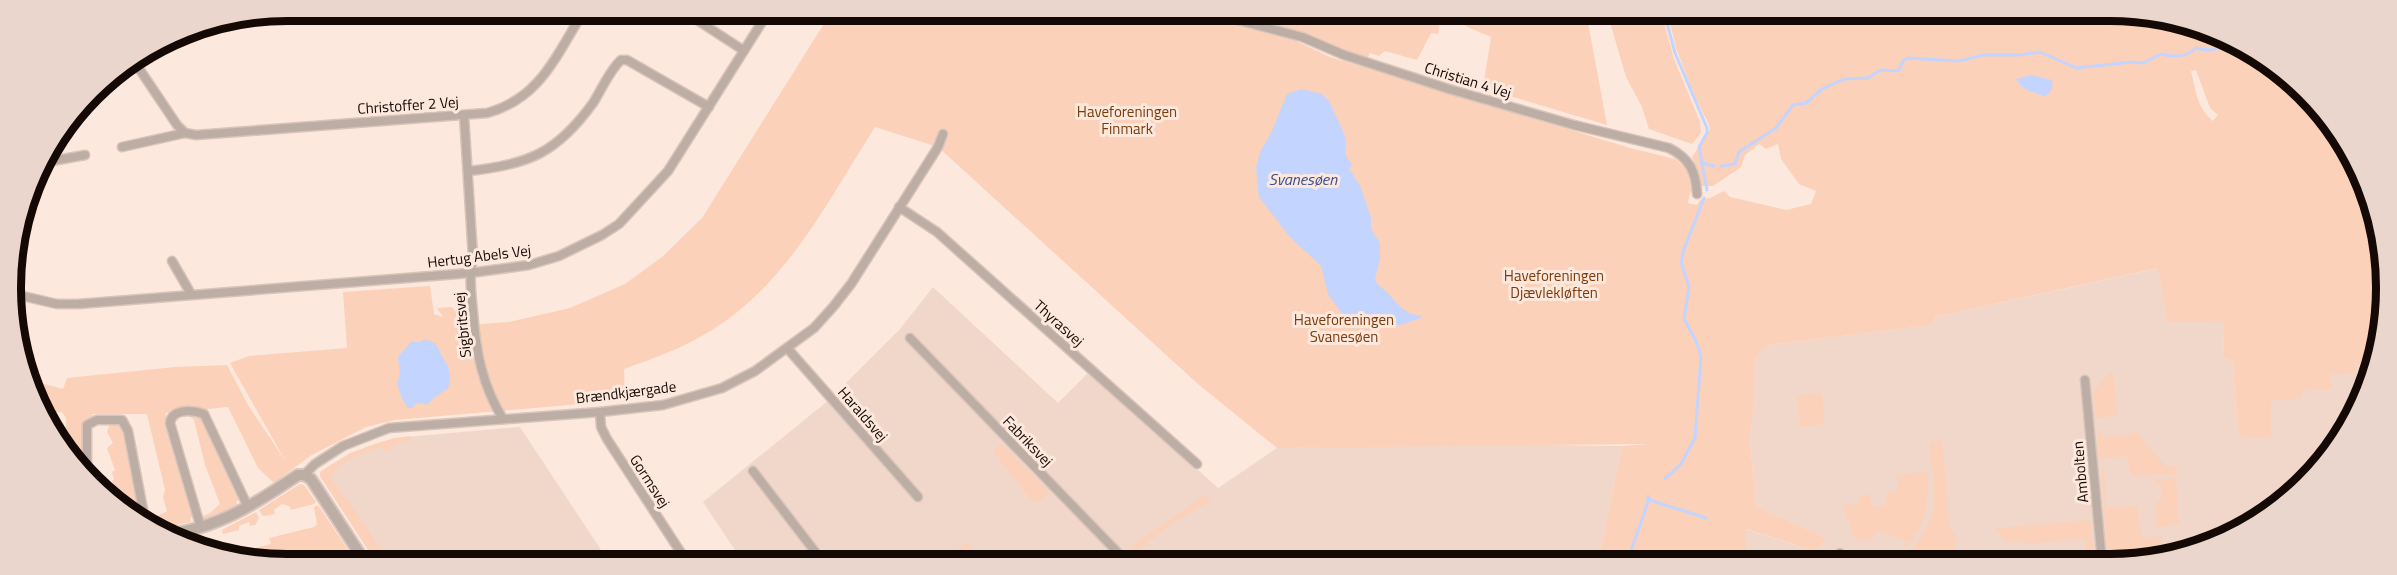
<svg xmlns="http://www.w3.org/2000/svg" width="2397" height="575" font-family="'Titillium Web',sans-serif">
  <rect width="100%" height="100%" fill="#fde8dd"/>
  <g fill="#f0d7ca">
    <path d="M2159,268L2223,321L2224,358L2233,361L2237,423L2259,420L2285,361L2371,366L2358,410L2305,484L2232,536L2145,562H1746L1745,529L1814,551L1828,539L1756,506L1750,439L1754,402V373L1757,356L1767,345L1932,325L1936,317Z"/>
    <path d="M933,287L1058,403L1089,372L1218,488L1277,448L1475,444L1622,446L1598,562H743L703,502L829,400L900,329Z"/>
    <path d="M520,427L609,562H376L320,476V472L350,453L394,438Z"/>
  </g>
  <g fill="#fbd1b9" fill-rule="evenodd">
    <path d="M832,11L1187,12L1296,41L1330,57L1630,148L1675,159L1688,170L1691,189L1688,203L1697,205L1701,199L1710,198L1724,191L1730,197L1786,210L1811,204L1816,191L1799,184L1781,159L1778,144L1766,149L1759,144L1745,155L1741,167L1713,186H1700L1692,157L1710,129L1709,125L1692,90L1676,48L1667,12L2146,13L2248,48L2329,119L2377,216L2384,324L2371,366L2354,365L2356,373L2329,375L2332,389L2302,391V398L2271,401V437L2242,438L2237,423L2233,361L2224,358L2223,321L2168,322L2158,268L1936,317L1932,325L1767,345L1757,356L1754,373V402L1750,439L1756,506L1828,539L1814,551L1746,529V562H1598L1622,446L1648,444L1277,448L1198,384L938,147L875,127C829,199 788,283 712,330C685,347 655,358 624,369L625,400L395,420L366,427L310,456L274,483L258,468L228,407L166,413L167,427L190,511L194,516L190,518L191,522L166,527H149V521L167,511L163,497L165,490L147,414H92L93,416L85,424L84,451L66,452L62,438H66V418L62,412L47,413L30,380L63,389L67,378L175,367L227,365L248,405L286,462L230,363L249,356L347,348L343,292L430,286L434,314L443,317L437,308L452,307L458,314L460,322L468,325L509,322L570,308L625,284L662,257L702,218ZM2196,70L2210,108L2218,115L2213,121C2197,108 2196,91 2191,71Z"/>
    <path d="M1222,12H1586L1607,125L1483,88L1491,37L1465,26L1462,17L1449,19L1441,15L1438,34L1431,33L1417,60L1385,51L1379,56L1370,53L1367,59L1295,31Z"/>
    <path d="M1607,12H1661L1674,59L1700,122L1701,133L1692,144L1649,129L1642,107L1626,77Z"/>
    <path d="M2110,373L2114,374L2117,416L2096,418L2093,392Z"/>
    <path d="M1822,393L1825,424L1800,427L1797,395Z"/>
    <path d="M188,415H201L235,492L241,498L236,502L238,505L202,520L201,517L210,513L220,504L205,465L194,420Z"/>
    <path d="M116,420L124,427L139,514L144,522L110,491L113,485L112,481L114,479L112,472L115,470L107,448L113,443L107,432L110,423Z"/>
    <path d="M2133,429L2166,467L2177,466V474L2131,476L2128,456L2098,458L2097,432H2101L2103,437L2134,434Z"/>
    <path d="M410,436L411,440L398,444L385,452L382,447C365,453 340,460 330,477L364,523L388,562H376L320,476V472C348,453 376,440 410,436Z"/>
    <path d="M1942,440L1950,531H1955L1957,562H1906C1911,546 1926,534 1932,517C1938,498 1931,463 1929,442Z"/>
    <path d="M1001,443L1049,492L1038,502H1033L993,451Z"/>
    <path d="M2101,468H2104L2106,508L2137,506L2142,538L2162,536V544L2154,547L2155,559L2145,562H2108Z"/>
    <path d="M1928,471C1927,498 1928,530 1904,547L1905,540L1876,531L1873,539H1857L1852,536C1854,524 1844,517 1843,505L1860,504V496L1871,494V505L1879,507L1885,505L1887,492L1897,491V475Z"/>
    <path d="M2176,478L2179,523L2157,528L2155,502L2161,501V484H2155V480Z"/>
    <path d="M300,484L304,485L316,502L314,504L291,510L289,506L282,504L274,510L275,514L263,516L259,510Z"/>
    <path d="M1203,496L1212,500L1170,525L1133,554L1130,552L1135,544Z"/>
    <path d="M318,505L356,562H251L230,555L271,544L269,538L314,527L317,524L314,507Z"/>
    <path d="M256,512L259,518L255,525L250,526L249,522L239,526V530L223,534L222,530Z"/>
    <path d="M2090,520L2095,562H2088L2084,538L2028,544L2025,541H2004L1996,528Z"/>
    <path d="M967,542L977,557L971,562H957L954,553Z"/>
  </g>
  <g fill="#c3d4fe">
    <path d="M2031,75L2052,80C2053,88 2052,93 2044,96C2033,92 2022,91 2016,79Z"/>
    <path d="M1301,89L1322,94L1329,101L1346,138L1345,154L1352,165L1349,168L1360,186L1371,217V229L1380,243V258L1375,279L1378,285C1394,295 1400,315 1422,316L1421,318L1400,325L1362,324L1341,312L1328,294L1321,266L1289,236L1259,197L1256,167L1261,150L1271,133L1287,94Z"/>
    <path d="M425,339L436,344C444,363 454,367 448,389C440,393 432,399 427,405L422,403L415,404L413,408H408L401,397L397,382L400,375L398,357L411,342H421Z"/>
  </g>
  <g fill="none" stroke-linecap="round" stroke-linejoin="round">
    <g stroke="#c3d4fe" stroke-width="3">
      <path d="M1664,12L1675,53L1707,128V133L1699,147L1707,190"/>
      <path d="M1702,163L1714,166"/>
      <path d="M1721,166L1735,164L1739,152L1776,128L1793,105L1806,103L1822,89L1844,79L1868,78L1880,70L1898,71L1904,60L1908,58L1959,61L1983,55H2019L2040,52L2076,68L2132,62L2143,63L2161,54C2175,57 2185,58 2196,48C2210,52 2216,51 2227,40"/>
      <path d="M1665,479L1681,464L1695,438L1701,356L1696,341L1684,319L1689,287L1681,262L1684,249L1704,198"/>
      <path d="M1649,498L1650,500L1706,518"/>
      <path d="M1627,562L1648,502V496"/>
    </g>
    <defs>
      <g id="minor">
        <path d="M683,11L743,50"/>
        <path d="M1207,12L1302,37L1344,55L1449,89L1574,125L1669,148C1689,158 1696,171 1697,194"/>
        <path d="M134,61L177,125L185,133L196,135L487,113C541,98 556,55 584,11"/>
        <path d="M464,115L473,257C469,276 471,293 473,312C476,352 482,385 503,419"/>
        <path d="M122,147L185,133"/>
        <path d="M41,163L85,155"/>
        <path d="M468,171C528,165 557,153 593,103C602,89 609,71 621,60H627L709,107"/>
        <path d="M899,207L937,232L1197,464"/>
        <path d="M172,261L191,294"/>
        <path d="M14,294L57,304H78L470,273L529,265L559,256L602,235L619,224L668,171L769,11"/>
        <path d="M910,338L1127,562"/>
        <path d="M788,349L918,497"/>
        <path d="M2085,380L2102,562"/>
        <path d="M600,412L601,427L607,439L687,562"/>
        <path d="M753,471L823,562"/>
        <path d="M87,473V425L97,420H122L128,431L146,525"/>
        <path d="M304,475L315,464L343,446L389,428L600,412L663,405L722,388L755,371L814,328L833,307L851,284L938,147L943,134"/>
        <path d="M201,528L170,423C172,408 193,410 204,414L248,507"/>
        <path d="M1840,553V562"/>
        <path d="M1329,562L1391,557L1406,562"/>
      </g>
      <path id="tertiary" d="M168,534C217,529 258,502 298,475H304L311,479L365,562"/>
    </defs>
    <use href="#minor" stroke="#d8c4ba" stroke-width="11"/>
    <use href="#tertiary" stroke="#d8c4ba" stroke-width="14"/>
    <use href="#minor" stroke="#bcada5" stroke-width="8"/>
    <use href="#tertiary" stroke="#bcada5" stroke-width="10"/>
  </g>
  <g text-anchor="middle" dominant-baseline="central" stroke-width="6" stroke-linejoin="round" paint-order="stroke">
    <g font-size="15" fill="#140904" stroke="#fde8dd">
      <text transform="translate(1468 80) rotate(17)">Christian 4 Vej</text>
      <text transform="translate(408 105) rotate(-4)">Christoffer 2 Vej</text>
      <text transform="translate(479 256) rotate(-7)">Hertug Abels Vej</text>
      <text transform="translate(1059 323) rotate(42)">Thyrasvej</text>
      <text transform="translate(462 325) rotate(-96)">Sigbritsvej</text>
      <text transform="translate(626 392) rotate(-7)">Brændkjærgade</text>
      <text transform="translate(863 414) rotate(49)">Haraldsvej</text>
      <text transform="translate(1028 441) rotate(46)">Fabriksvej</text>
      <text transform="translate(2080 472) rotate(-95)">Ambolten</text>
      <text transform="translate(650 481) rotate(57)">Gormsvej</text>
    </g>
    <g font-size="15" fill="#7c3b0b" stroke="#fde8dd">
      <text x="1127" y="111">Haveforeningen<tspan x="1127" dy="17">Finmark</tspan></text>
      <text x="1554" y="275">Haveforeningen<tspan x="1554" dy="17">Djævlekløften</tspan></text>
      <text x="1344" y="319">Haveforeningen<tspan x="1344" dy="17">Svanesøen</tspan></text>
    </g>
    <g font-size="16" font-style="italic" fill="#394d8c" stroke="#fde8dd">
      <text x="1303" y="179">Svanesøen</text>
    </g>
  </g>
  <path d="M0 0H2397V575H0ZM287 21H2110A266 266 0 0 1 2376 287V288A266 266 0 0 1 2110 554H287A266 266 0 0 1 21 288V287A266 266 0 0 1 287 21Z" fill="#ead6cc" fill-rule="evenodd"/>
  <path fill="none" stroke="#140904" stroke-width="8" d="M287 21H2110A266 266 0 0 1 2376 287V288A266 266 0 0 1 2110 554H287A266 266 0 0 1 21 288V287A266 266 0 0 1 287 21Z"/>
</svg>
